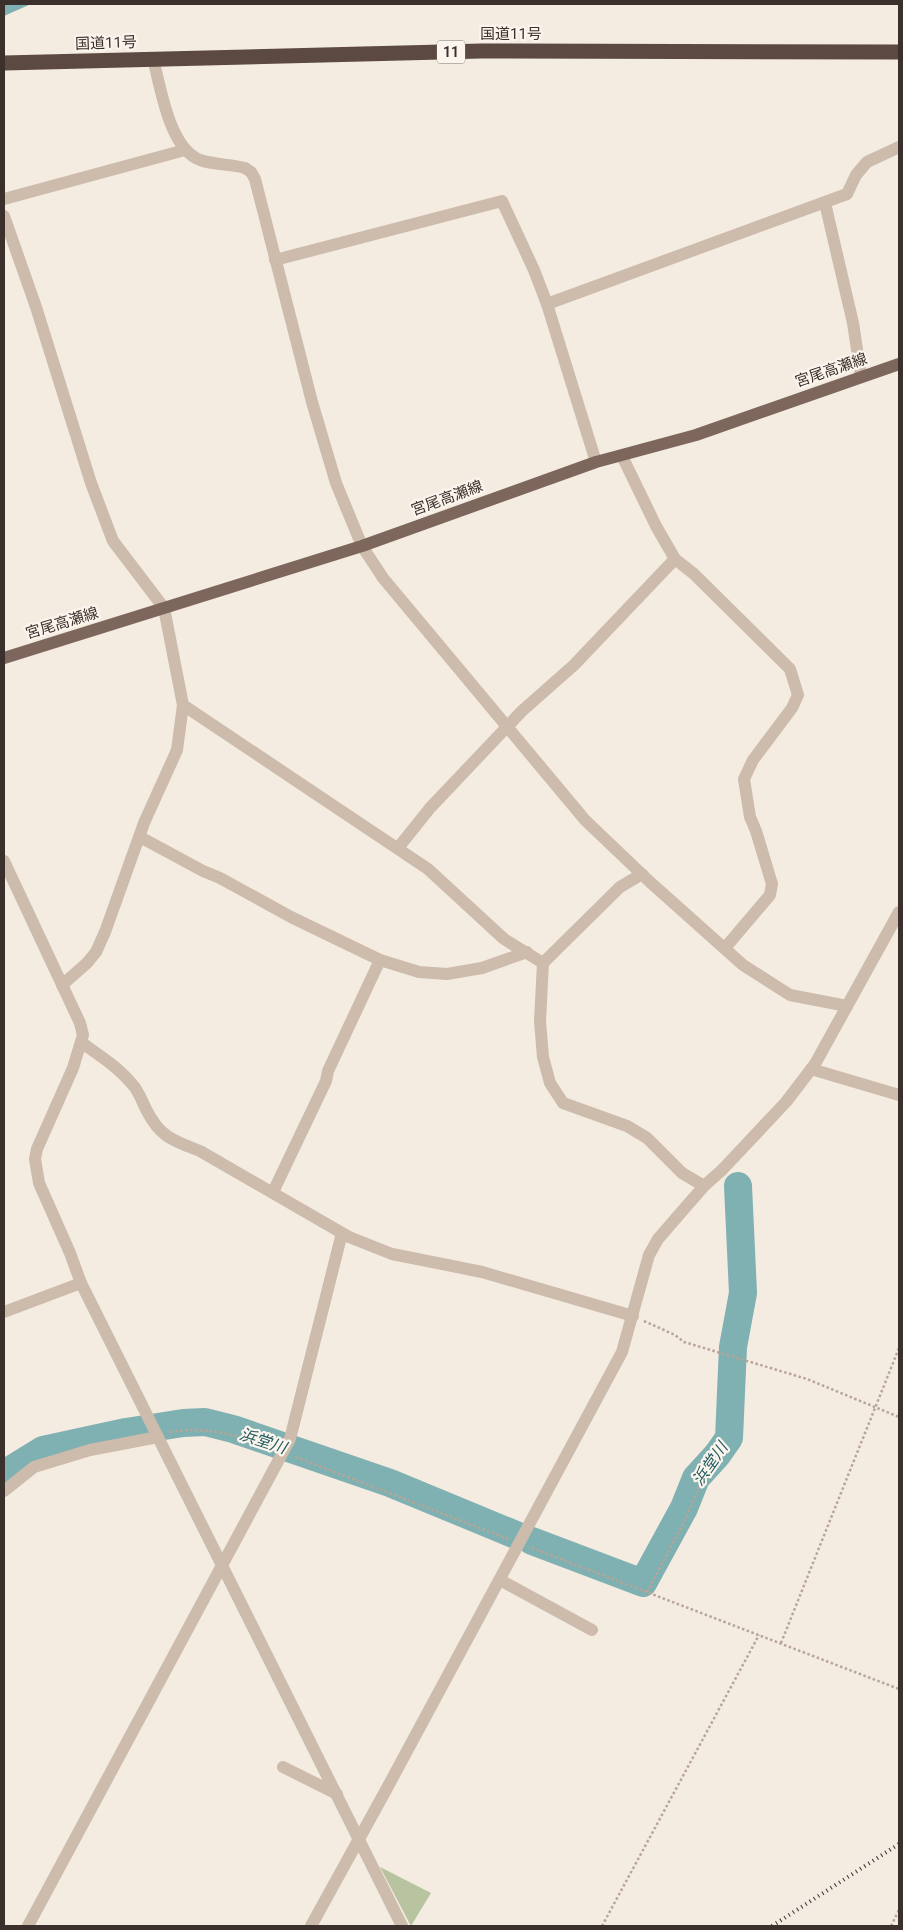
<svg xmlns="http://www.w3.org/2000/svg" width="903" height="1930" font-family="Roboto,'Noto Sans JP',sans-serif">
  <rect width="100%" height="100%" fill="#f4ebe1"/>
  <path fill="#b8c4a0" d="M380,1867L431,1893L411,1926Z"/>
  <path fill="#7fb0b2" d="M4,4H31L4,16Z"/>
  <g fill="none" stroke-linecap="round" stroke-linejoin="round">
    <g stroke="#7fb0b2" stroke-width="28">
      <path d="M4,1474L43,1450L126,1432L183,1423L205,1422L233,1429L390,1483L516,1535"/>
      <path d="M532,1541L643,1583L684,1508L696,1478L717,1455L729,1438L733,1347L743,1293L738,1186"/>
    </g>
    <g stroke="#b9a596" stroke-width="2.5" stroke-dasharray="2.5 2.5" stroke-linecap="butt">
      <path d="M644,1321L675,1335L684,1342L807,1379L899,1417"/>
      <path d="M170,1432C206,1426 237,1435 270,1447"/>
      <path d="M296,1457L508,1539"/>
      <path d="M532,1548L899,1689"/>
      <path d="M647,1592L686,1518L700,1484L710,1470"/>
      <path d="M781,1643L899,1348"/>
      <path d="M602,1926L759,1635"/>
      <path d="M891,1926L899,1910"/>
    </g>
    <g stroke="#cdbbac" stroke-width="12">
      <path d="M153,59C161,88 169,148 200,160C214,165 231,164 245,168L251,172L255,179L312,402L336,483L362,546L383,578L585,820L650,882L743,965L790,995L847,1006"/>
      <path d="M4,199L185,150"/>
      <path d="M825,203L853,323L861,376"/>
      <path d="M4,216L36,307L91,483L113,541L164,608L183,705L177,750L144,823L105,932L96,952L87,963L62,985"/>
      <path d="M275,260L502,201L534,270L547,304L596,462"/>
      <path d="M547,304L847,194L856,175L867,162L899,147"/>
      <path d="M622,456L656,526L675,559L694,574L790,669L798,695L792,708L753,760L744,779L750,817L756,831L772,884L770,895L725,948"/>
      <path d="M183,705L428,869L504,939L543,963"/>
      <path d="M140,837L203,871L220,878L291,917L380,960L419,972L447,974L482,968L527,952"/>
      <path d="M398,848L430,808L522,711L574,665L675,559"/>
      <path d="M4,861L80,1023L83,1035L73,1068L37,1149L35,1159L39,1183L70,1253L81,1283L402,1926"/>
      <path d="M642,874L620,887L543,963L540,1021L543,1057L550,1083L563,1103L627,1126L647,1138L682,1173L704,1186"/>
      <path d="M82,1043C99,1055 118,1067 132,1084C139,1091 142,1102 147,1111C160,1137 174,1141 200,1151L349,1237L392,1254L482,1272L633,1316"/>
      <path d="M811,1069L899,1095"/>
      <path d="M273,1192L326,1081L328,1071L380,960"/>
      <path d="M4,1312L81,1283"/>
      <path d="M4,1491L34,1467L90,1450L158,1437"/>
      <path d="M500,1580L592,1630"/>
      <path d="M283,1767L337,1794"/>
      <path d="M28,1926L290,1439L342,1233"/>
      <path d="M311,1926L386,1790L622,1352L649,1255L658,1239L704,1186L722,1170L786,1102L815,1064L899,912"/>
    </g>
    <path stroke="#7d675c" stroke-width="12" d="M4,658L362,546L596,462L696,435L899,364"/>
    <path stroke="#5c4a42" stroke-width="15" d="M4,63L481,51L899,52"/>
    <path stroke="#3b302b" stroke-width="4" stroke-dasharray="1 4" stroke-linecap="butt" d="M772,1926L899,1844"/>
  </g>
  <g text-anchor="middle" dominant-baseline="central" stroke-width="4.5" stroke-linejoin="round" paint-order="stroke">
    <rect fill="#fbf5ee" stroke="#756b66" stroke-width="1" x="437" y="40.5" width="28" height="23" rx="4"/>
    <g font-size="14" font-weight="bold" fill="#3b302b">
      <text x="451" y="52">11</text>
    </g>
    <g font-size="15" fill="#3b302b" stroke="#fbf5ee">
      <text x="511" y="34">国道11号</text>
      <text transform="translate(106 43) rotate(-2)">国道11号</text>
      <text transform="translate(831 370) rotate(-19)">宮尾高瀬線</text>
      <text transform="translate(447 498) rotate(-20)">宮尾高瀬線</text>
      <text transform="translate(62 623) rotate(-17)">宮尾高瀬線</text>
    </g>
    <g font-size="16" font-style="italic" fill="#1f5a5e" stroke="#fbf5ee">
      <text transform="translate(263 1441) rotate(18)">浜堂川</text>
      <text transform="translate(710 1464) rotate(-55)">浜堂川</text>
    </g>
  </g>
  <rect width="903" height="1930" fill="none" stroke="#3b302b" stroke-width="10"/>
</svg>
